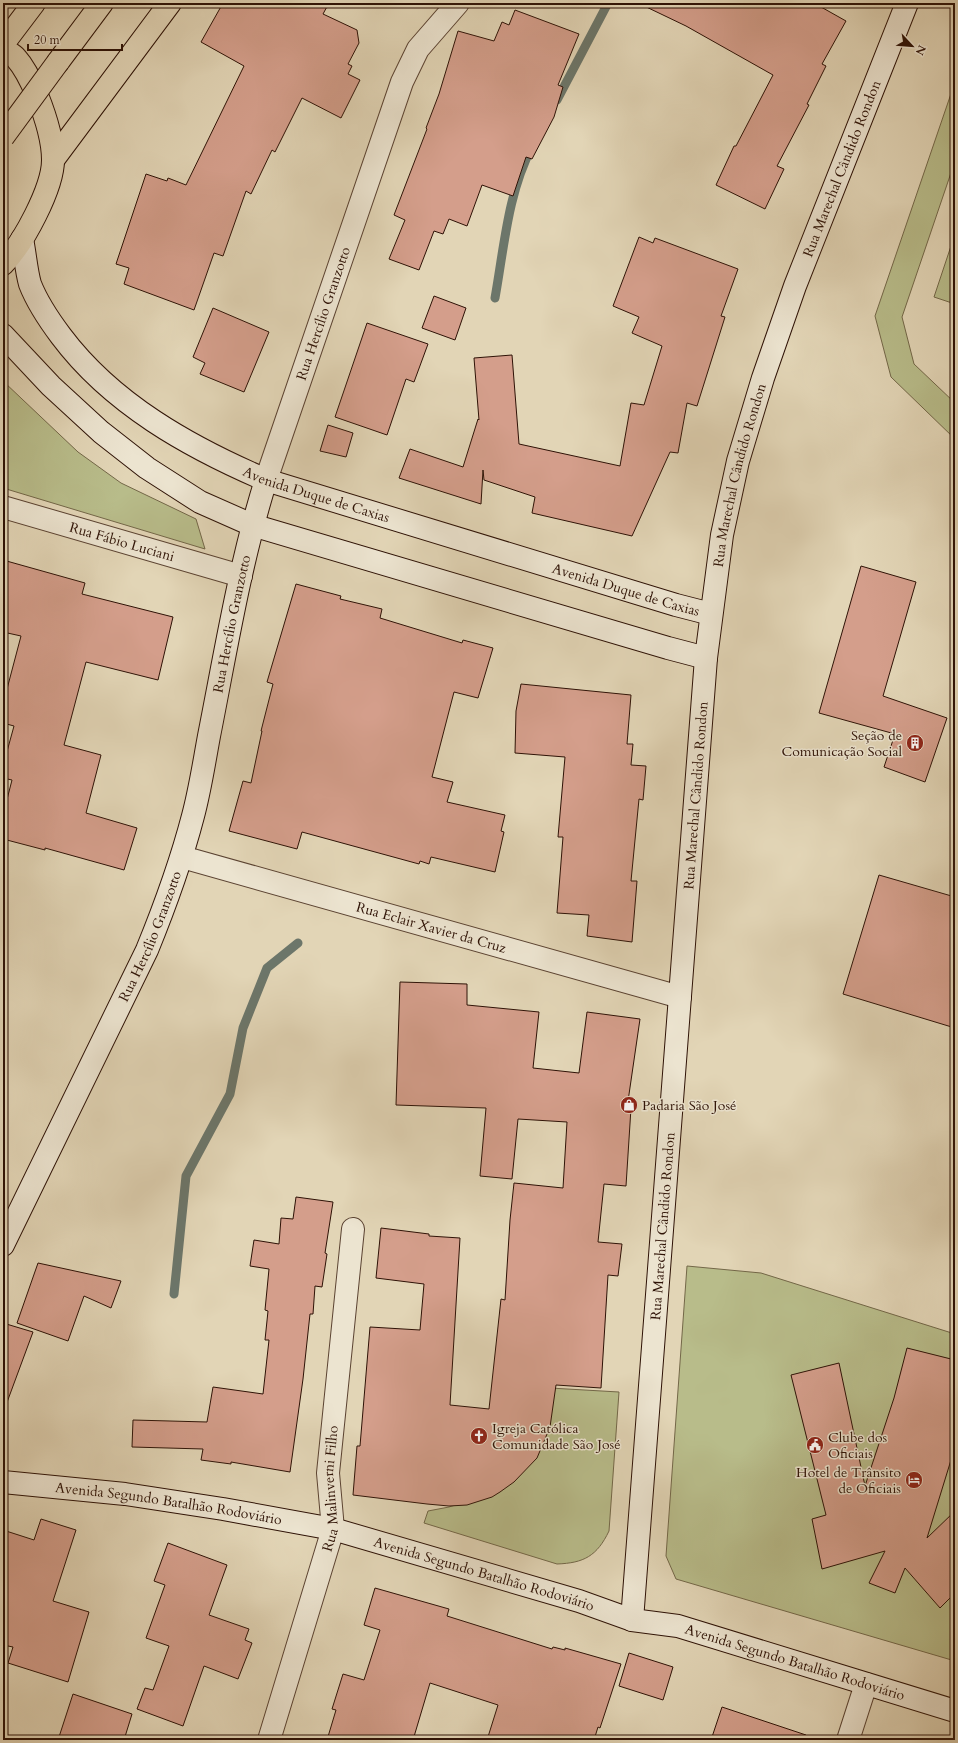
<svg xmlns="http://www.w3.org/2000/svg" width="958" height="1743" font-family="Cardo,serif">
  <rect width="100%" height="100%" fill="#e2d5b6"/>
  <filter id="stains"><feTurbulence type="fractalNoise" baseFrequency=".005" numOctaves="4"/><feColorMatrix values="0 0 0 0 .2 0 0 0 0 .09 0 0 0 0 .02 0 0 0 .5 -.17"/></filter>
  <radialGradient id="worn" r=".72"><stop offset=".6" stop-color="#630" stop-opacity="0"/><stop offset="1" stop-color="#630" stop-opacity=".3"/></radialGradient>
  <g fill="#b8bc8a" stroke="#736748">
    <path d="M955,82V161L902,317L914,364L955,403V439L891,377L875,316Z"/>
    <path d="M955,234V304L934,297Z"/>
    <path d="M3,381L78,452L121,483L196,519L205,549L3,488Z"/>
    <path d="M687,1266L761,1273L955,1334V1661L676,1579L666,1556Z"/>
    <path d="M550,1388L619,1392L609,1531C597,1556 584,1563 557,1564L424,1523L428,1511L449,1507L468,1501Z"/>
  </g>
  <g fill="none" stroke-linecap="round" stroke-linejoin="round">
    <g stroke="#6c766a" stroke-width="9">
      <path d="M557,100L608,3"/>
      <path d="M495,298C504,248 508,192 532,147"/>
      <path d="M174,1294L186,1176L230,1094L243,1028L267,968L298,943"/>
    </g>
  </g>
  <g fill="#d49e8b" stroke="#2e1206">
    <path d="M223,3H329L323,14L357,30L359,43L348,64L352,66L348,74L360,80L341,118L302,98L275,152L272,150L251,194L246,191L223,256L214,253L194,310L124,284L129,268L116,264L146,174L167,181L168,178L186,185L244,66L201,42Z"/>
    <path d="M638,3H814L846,21L822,64L826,66L807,104L809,105L777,166L784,169L765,209L716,185L734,146H736L773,75L686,26Z"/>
    <path d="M515,10L579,34L558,85L563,87L554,117L532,159L526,157L513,196L482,185L467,226L449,219L443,234L434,231L419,270L389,259L405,220L394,215L427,129L426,128L439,94L458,31L494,41L502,22L509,25Z"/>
    <path d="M639,237L653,243L655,238L738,269L721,316L725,317L697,406L687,403L678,453L670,452L632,536L532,513L535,497L484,480L483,470L481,504L399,478L410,449L463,467L478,419L479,420L474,358L512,355L519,444L620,466L631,403L644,405L662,346L632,333L639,317L613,306Z"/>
    <path d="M434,296L466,308L455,340L422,328Z"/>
    <path d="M213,308L269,332L244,392L200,374L205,363L193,357Z"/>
    <path d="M367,323L428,344L414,382L406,379L387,435L335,417Z"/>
    <path d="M328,425L353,433L346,457L320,451Z"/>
    <path d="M3,560L85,583L82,594L173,617L158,680L86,662L64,745L101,755L86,813L137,828L124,870L45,848V850L3,839V815L12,780L3,778V766L14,726L3,723V688L7,689L21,636L3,632Z"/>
    <path d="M861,566L916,582L883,696L947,718L925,782L884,767L895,734L819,713Z"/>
    <path d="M296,584L341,596L340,599L382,609L380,618L462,643L463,640L493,648L478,698L454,692L432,777L453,782L447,802L505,815L501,831L504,832L495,872L431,857L429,864L420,861L419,864L302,832L297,849L229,831L243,781L251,783L262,731H261L273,684L267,682Z"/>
    <path d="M521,684L631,695L627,744H633L631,765L646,766L643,800L639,799L631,881H637L632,942L587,936L589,915L557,913L563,837H558L565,757L515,753L516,711Z"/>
    <path d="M879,875L955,897V1028L843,994Z"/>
    <path d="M400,982L467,984V1005L539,1012L533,1068L579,1073L587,1012L640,1019L627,1108H631L626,1186L604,1184L598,1242L622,1244L618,1276L608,1275L601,1388L556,1385L550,1427L537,1458L514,1482L500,1492L492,1497L467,1505L449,1506L427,1504L353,1495L357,1446H360L370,1327L420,1330L424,1284L376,1278L381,1228L429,1234V1236L460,1238L450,1405L489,1409L501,1299L505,1300L510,1220L514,1183L563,1188L567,1122L518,1119L512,1179L480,1176L486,1108L396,1105Z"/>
    <path d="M296,1197L333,1202L325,1253L327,1254L322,1287L315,1286L313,1314H310L303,1379L290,1472L231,1462V1464L201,1460L203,1449L132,1447L133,1420L207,1422L213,1387L263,1394L269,1340H265L268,1311L265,1310L269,1269L250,1266L254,1240L279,1244L281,1218L293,1219Z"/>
    <path d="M38,1263L121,1281L111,1308L84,1296L68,1341L17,1323Z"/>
    <path d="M3,1323L33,1332L6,1405L3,1404Z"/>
    <path d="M907,1348L955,1360V1447L927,1538L955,1511V1593L940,1608L905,1568L895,1593L869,1583L885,1551L822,1569L812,1519L826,1515L791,1375L839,1363L865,1486L894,1398Z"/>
    <path d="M41,1519L76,1530L53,1601L89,1612L68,1682L8,1663L13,1647L3,1645V1530L34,1540Z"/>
    <path d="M168,1543L227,1565L209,1615L249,1629L245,1640L252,1643L238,1679L204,1666L183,1726L137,1709L145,1688L153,1690L169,1646L146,1638L165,1585L154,1581Z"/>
    <path d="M375,1588L449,1609L447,1616L552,1649L553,1647L565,1650V1648L621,1664L600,1728L598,1727L594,1740H487L498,1705L430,1683L413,1740H327L336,1710L332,1709L343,1674L364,1680L380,1630L364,1625Z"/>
    <path d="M629,1653L673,1667L663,1700L619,1686Z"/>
    <path d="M73,1694L132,1714L124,1740H58Z"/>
    <path d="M722,1707L806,1735V1740H711Z"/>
  </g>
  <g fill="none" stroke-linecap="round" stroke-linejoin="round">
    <defs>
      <g id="street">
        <path id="s1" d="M266,480L402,82L418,49L458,3"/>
        <path id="s2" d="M3,507L241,576"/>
        <path id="s3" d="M182,857L680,997"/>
        <path id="s4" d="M269,1740L333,1529L328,1473L353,1229"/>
        <path d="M848,1740L866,1684"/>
      </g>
      <g id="secondary">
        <path id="s5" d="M22,239C25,253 26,270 30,284C37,302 49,320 61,336C112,404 189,447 266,480L676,605L711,614"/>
        <path d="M3,335L51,386L101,432L147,468L200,502L252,525L668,648L706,658"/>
        <path id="s6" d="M3,1245L147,950C165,906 181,862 193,816C200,790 204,763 209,736C226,650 240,563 266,480"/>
        <path id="s7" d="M3,1482L125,1494L223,1509L333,1529L579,1601L632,1620L678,1626L955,1711"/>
        <path id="s8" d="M632,1620L706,658L722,535L738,461L763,378L795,286L907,3"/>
      </g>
      <g id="primary">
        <path d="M3,49C7,52 13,54 16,58C25,68 32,83 37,95C45,115 53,139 53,160C53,188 23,244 3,264"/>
        <path d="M53,160L170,3"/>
      </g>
      <g id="highway">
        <path d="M3,44L34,3"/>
        <path d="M58,62L102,3"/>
      </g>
    </defs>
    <use href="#street" stroke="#5b4332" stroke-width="24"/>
    <use href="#secondary" stroke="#2e1206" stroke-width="24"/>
    <use href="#primary" stroke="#2e1206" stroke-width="24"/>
    <use href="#highway" stroke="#2e1206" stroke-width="24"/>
    <use href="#street" stroke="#ece4d0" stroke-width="22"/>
    <use href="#secondary" stroke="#ece4d0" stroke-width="22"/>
    <use href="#primary" stroke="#e2d5b6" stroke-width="22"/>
    <use href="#highway" stroke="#e2d5b6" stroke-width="22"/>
    <defs>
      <path id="highway-bridge" d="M3,137L58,62"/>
    </defs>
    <use href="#highway-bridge" stroke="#2e1206" stroke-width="24" stroke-linecap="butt"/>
    <use href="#highway-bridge" stroke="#e2d5b6" stroke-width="22"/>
  </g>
  <defs>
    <symbol id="building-disc" viewBox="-11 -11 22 22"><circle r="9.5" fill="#8f2418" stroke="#ece4d0"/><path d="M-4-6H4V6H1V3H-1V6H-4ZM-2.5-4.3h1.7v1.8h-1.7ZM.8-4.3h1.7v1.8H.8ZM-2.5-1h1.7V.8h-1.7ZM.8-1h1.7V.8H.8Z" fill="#fff"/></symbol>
    <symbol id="shop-disc" viewBox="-11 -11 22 22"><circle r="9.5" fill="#8f2418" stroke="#ece4d0"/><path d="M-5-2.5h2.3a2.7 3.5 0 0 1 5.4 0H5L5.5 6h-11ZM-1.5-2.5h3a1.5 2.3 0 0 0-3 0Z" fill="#fff"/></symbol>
    <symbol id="church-disc" viewBox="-11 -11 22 22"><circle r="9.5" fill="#8f2418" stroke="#ece4d0"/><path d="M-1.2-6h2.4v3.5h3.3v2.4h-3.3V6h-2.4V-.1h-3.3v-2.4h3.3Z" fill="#fff"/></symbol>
    <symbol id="civic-disc" viewBox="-11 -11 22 22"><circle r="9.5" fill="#8f2418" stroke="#ece4d0"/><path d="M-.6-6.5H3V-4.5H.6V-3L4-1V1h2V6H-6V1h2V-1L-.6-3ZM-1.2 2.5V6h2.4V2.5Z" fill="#fff"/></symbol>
    <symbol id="hotel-disc" viewBox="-11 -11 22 22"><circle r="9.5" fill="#8f2418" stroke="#ece4d0"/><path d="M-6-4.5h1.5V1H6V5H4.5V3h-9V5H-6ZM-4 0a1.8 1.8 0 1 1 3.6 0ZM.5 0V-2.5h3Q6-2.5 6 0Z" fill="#fff"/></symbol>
  </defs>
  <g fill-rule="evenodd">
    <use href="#building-disc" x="905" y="733" width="20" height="20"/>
    <use href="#shop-disc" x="619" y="1095" width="20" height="20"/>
    <use href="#church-disc" x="469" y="1426" width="20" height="20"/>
    <use href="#civic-disc" x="805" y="1435" width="20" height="20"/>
    <use href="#hotel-disc" x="904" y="1470" width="20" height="20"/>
  </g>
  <g text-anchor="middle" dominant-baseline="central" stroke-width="3" stroke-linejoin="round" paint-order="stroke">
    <g font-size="14" fill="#2e1206" stroke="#ece4d0">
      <text stroke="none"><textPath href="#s8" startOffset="1475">Rua Marechal Cândido Rondon</textPath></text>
      <text stroke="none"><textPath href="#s1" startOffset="176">Rua Hercílio Granzotto</textPath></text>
      <text stroke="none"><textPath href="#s8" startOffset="1151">Rua Marechal Cândido Rondon</textPath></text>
      <text stroke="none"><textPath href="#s5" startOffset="412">Avenida Duque de Caxias</textPath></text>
      <text stroke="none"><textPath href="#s2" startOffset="124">Rua Fábio Luciani</textPath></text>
      <text stroke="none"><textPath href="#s5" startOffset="736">Avenida Duque de Caxias</textPath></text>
      <text stroke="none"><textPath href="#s6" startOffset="666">Rua Hercílio Granzotto</textPath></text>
      <text stroke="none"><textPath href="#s8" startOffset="827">Rua Marechal Cândido Rondon</textPath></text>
      <text stroke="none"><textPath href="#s3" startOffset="259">Rua Eclair Xavier da Cruz</textPath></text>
      <text stroke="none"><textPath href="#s6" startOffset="342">Rua Hercílio Granzotto</textPath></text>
      <text stroke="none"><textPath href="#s8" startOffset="395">Rua Marechal Cândido Rondon</textPath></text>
      <text stroke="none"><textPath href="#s4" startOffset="261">Rua Malinverni Filho</textPath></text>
      <text stroke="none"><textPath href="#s7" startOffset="167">Avenida Segundo Batalhão Rodoviário</textPath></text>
      <text stroke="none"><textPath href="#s7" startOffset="491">Avenida Segundo Batalhão Rodoviário</textPath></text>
      <text stroke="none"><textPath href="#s7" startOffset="815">Avenida Segundo Batalhão Rodoviário</textPath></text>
    </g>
    <g font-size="14" fill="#2e1206" stroke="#ece4d0" text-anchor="start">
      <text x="902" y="735" text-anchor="end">Seção de<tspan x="902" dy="16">Comunicação Social</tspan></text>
      <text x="642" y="1105">Padaria São José</text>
      <text x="492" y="1428">Igreja Católica<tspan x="492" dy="16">Comunidade São José</tspan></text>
      <text x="828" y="1437">Clube dos<tspan x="828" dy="16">Oficiais</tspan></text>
      <text x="901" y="1472" text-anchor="end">Hotel de Trânsito<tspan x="901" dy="16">de Oficiais</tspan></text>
    </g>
  </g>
  <rect width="958" height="1743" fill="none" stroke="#e2d5b6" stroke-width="16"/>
  <rect x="4" y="4" width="950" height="1735" fill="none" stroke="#2e1206" stroke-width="2"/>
  <rect x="8" y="8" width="942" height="1727" fill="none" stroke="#2e1206"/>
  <g transform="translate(912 46) rotate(116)" stroke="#ece4d0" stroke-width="3" paint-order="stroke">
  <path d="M0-3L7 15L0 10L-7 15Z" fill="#2e1206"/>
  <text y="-6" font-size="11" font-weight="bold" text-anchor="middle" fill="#2e1206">N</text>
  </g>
  <path d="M28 44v6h94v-6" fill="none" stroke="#2e1206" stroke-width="2"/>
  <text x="34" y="44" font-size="12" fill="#2e1206" stroke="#ece4d0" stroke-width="3" paint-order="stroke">20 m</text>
  <rect width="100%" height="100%" filter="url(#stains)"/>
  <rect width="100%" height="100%" fill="url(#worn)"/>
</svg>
